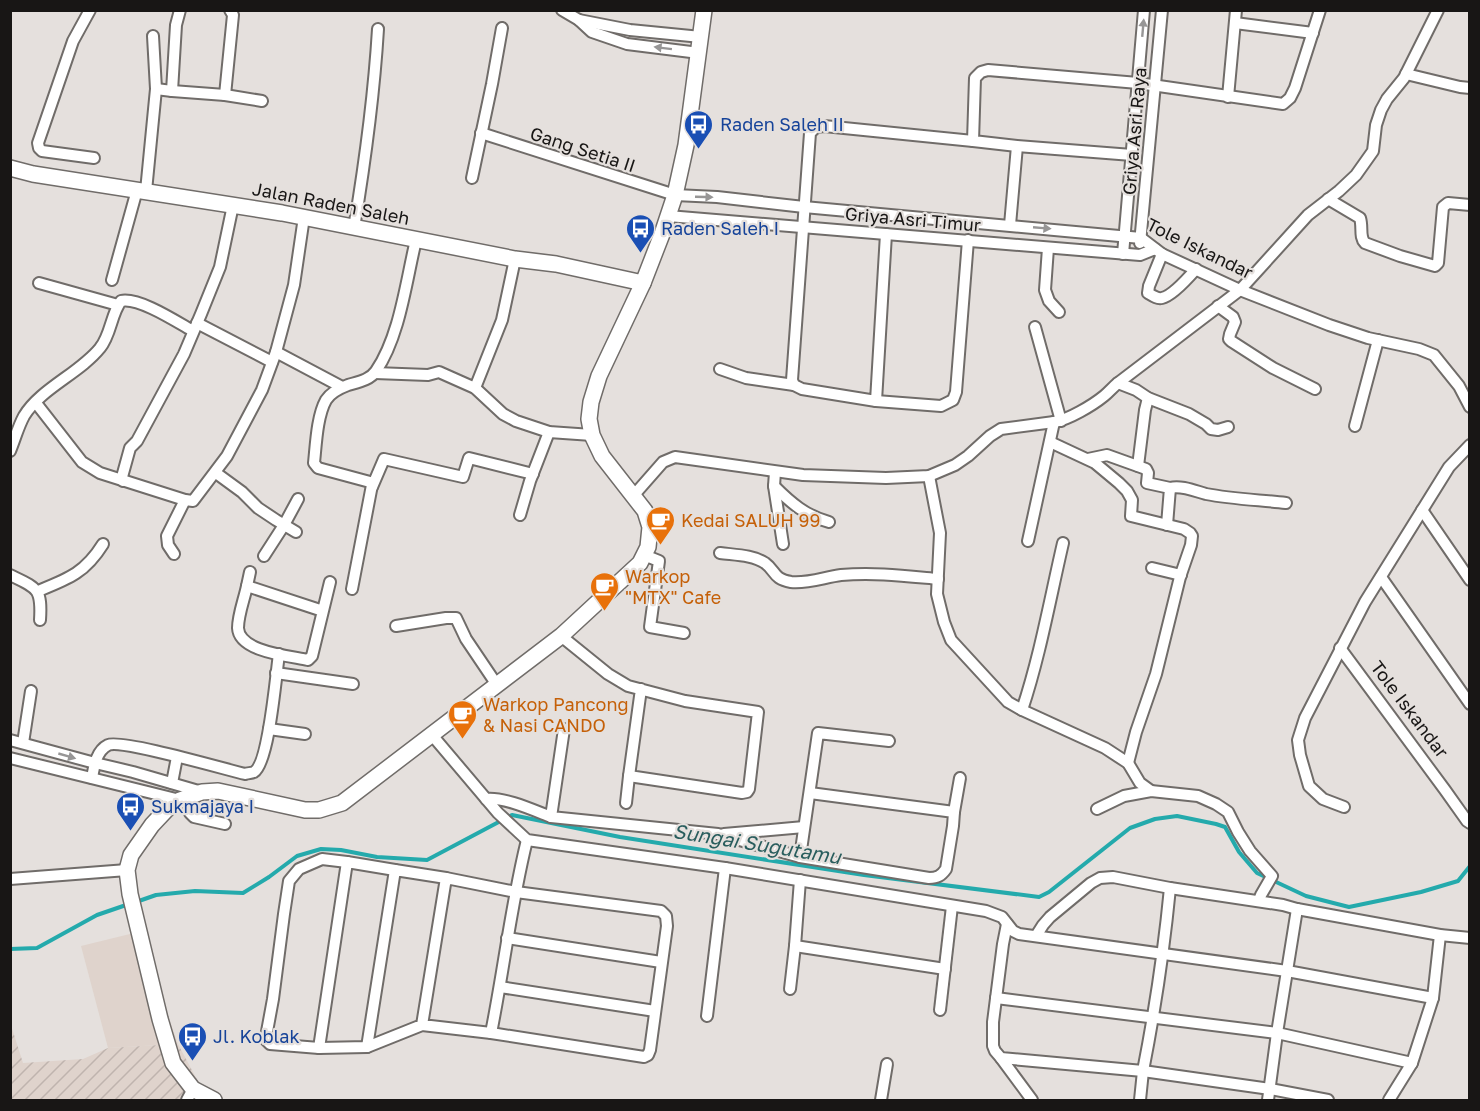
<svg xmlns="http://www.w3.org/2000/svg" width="1480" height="1111" font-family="'Golos Text',sans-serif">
  <defs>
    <pattern id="industrial-furrows" width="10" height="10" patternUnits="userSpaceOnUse" patternTransform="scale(1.5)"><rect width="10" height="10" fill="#dfd3cc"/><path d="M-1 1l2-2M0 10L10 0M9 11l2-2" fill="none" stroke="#bfb4ae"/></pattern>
  </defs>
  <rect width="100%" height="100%" fill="#e5e0dd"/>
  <path fill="#dfd3cc" d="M138,932L178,1044L108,1048L81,946Z"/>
  <path fill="url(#industrial-furrows)" d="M10,1022L23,1063L83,1059L108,1048L178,1044L201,1087L195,1100H11Z"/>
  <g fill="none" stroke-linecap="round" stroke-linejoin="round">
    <g stroke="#24aaac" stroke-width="4">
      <path d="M136,902L156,895L195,891L243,893L269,877L297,856L321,849L341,850L377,857L427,860L512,815L620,837L864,875L1039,897L1049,892L1130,828L1155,819L1177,816L1216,824L1225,827L1239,852L1257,873L1306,896L1349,907L1421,892L1458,881L1470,866"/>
      <path d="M10,949L37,948L97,915L129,904"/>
    </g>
    <defs>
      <g id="street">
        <path d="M90,10L73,41L38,143L39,148L42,151L94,158"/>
        <path d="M562,10L579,20L592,32L627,44L699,53"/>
        <path d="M579,20L630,30L701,37"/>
        <path d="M1235,23L1313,33"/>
        <path d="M1406,74L1460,87L1470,88"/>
        <path d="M156,89L172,91L225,95L262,101"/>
        <path d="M172,91L176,25L180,10"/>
        <path d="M225,95L233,15L230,10"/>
        <path d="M1228,97L1236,10"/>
        <path d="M481,133L675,195L717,197L804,207L1141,238L1162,254L1240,290L1329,325L1368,338L1419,349L1434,355L1459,386L1470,407"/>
        <path d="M1132,155L1017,146L973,141L975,78L981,72L988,70L1138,83L1283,104L1290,98L1295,88L1320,10"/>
        <path d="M472,178L492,84L502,28"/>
        <path d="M146,191L156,89L153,36"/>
        <path d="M1328,199L1360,218C1363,227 1359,237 1365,243L1400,256L1435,266L1438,263L1443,207L1448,203L1470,205"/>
        <path d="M668,216C825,228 982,243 1140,255L1155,249"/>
        <path d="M1010,225L1017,146"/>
        <path d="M354,228C365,162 374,96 378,29"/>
        <path d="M886,234L876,401L802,389L794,385L792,380L810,133L816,127L824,126L973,141"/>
        <path d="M1140,243L1162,10"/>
        <path d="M1048,248L1045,290L1049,301L1059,312"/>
        <path d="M1123,254L1144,10"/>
        <path d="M1162,254L1149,286L1148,293C1153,296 1157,299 1162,298C1172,296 1189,277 1196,269"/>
        <path d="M112,280L137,190"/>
        <path d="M39,283L118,305"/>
        <path d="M1218,306L1233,317L1235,322L1230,334L1229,339L1231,341L1273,368L1315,389"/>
        <path d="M197,323L272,362"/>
        <path d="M1035,327L1061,421"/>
        <path d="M276,352L342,387"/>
        <path d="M720,369L746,378L794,385"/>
        <path d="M375,373L428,375L439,372L475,388L503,414L516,421L549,432L592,435"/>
        <path d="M1118,383L1136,390L1148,398L1189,414L1206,424L1211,429L1218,430L1228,427"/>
        <path d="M475,388L502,320L515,259"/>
        <path d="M876,401L941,406L953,400L956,392L968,240"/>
        <path d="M36,403L82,462L100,473L185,500L193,501L227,456L262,390L276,352L294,285L304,217"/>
        <path d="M1355,426L1378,340"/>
        <path d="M1050,442L1095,463L1119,483L1127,491L1132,500L1131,516L1184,529L1190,533L1192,536L1191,545L1180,577L1156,674L1136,732L1128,763"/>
        <path d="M10,451C15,439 18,427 24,416C40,389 80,373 100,348C111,335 111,314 121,301C139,297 177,322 193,331"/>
        <path d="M1088,459L1107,455L1146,469L1148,473L1147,483L1170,488L1167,525"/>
        <path d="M1138,466L1145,410L1148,398"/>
        <path d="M775,472L774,486L783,544"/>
        <path d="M216,473L242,492L258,508L276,520L296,532"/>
        <path d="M929,476L940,533L937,594L944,622L951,640L1008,702L1022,710L1105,748L1128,763L1140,783L1151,791"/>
        <path d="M123,481L122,477L130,448L137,441L184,354L201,314L220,267L233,205"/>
        <path d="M774,486C791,503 806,516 829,522"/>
        <path d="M372,487L384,459L463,477L469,458L533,474"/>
        <path d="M1170,488C1181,485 1195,491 1206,494C1232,499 1260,500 1286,503"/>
        <path d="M634,495L663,462L675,457L803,475L886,478L929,476L955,465L968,456L990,436L1001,429L1054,422C1068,420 1093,405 1104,396C1109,392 1113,387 1118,383L1240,290L1308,215L1339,191L1356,175L1373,151L1376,125L1381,110L1387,99L1404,78L1438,10"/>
        <path d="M1422,510L1470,580"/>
        <path d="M520,515L530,481L549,432"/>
        <path d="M1028,541L1054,422"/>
        <path d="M720,553C735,555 753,555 765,563C776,571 773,579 791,582C807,584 825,577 841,575C874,572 906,576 938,579"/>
        <path d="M174,554L168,545L167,536L185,500"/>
        <path d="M644,555L659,561L650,627L684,633"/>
        <path d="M264,556L284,525L298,499"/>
        <path d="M1152,568L1181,575"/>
        <path d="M10,575C37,588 42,588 40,620"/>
        <path d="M1381,577L1470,704"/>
        <path d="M247,586L250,572"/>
        <path d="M352,589L372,485L370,482L318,468L314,463C316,444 317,416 326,400C331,392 340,388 348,385C358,382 370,380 376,371C400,336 406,281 416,240"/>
        <path d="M38,591C68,579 85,573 103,544"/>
        <path d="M323,611L247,586C244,600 238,615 238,628C239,652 290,656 308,660L312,656L330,582"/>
        <path d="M396,626L446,618H456L466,639L497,685"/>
        <path d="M561,636L608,674L628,686L685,701L758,712L749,789L747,792L742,793L629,776L641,689"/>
        <path d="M1340,648L1445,790L1467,821L1470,823"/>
        <path d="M276,673L353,684"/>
        <path d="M1022,710C1040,656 1050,599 1063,543"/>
        <path d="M269,729L305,734"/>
        <path d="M564,729L551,817L718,834L800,857L929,878C937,878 941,876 946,869L953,826L954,812L810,793"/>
        <path d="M432,735L498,813L527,840L725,868L986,911L1002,917L1013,931L1019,934L1287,971L1433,998"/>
        <path d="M10,740L95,763L133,772L202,792"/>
        <path d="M23,743L31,691"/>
        <path d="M10,758L180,800"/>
        <path d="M92,778C94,767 96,751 108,745C121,739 224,769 245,774C248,773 252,773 254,772C269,763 276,674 279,654"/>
        <path d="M172,783L177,757"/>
        <path d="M186,798L190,813L194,817L225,824"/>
        <path d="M486,799C505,797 533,810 551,817"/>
        <path d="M626,803L629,776"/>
        <path d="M1344,807L1323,799L1309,786L1300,755L1298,740L1305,718L1365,602L1449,467L1470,445"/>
        <path d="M1097,809L1124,796L1151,791L1198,796L1216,804L1228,812L1238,832L1250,851L1272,876L1261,895L1259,900"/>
        <path d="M954,812L960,778"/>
        <path d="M724,834L804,827"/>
        <path d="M800,857L818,733L889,741"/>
        <path d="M347,862L322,859L299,869L289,881L284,914L273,999L266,1037V1040L270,1044L319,1048L367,1047L422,1025L491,1033L644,1057L648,1055L650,1050L667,926L666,916L661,911L516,892L446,878L422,1025"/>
        <path d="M10,879L127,870"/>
        <path d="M800,880L795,946L945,969"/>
        <path d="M1007,924L1003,944L993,1022V1046L995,1051L1001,1058L1143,1071C1155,1010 1164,950 1170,888"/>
        <path d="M1036,936L1043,925L1050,917L1091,883L1100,878L1113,877L1170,888L1283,905L1297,909L1440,935L1470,938"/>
        <path d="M507,938L661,962"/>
        <path d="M500,987L655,1011"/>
        <path d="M790,989L795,946"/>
        <path d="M996,998L1277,1033L1412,1063L1433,998L1440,935"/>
        <path d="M940,1010L952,906"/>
        <path d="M707,1016L725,868"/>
        <path d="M491,1033C504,969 511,904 527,840"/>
        <path d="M367,1047L395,870L446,878"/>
        <path d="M319,1048L347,862L395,870"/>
        <path d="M1001,1058L1032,1100"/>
        <path d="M187,1100L193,1089"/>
        <path d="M881,1100L887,1064"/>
        <path d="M1140,1100L1143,1071L1270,1089L1328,1100"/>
        <path d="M1268,1100L1277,1033L1297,909"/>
        <path d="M1389,1100L1412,1063"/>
      </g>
      <g id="secondary">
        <path d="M10,168L33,174L282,213L515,259L556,264L643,283"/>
        <path d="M214,1100L193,1089L173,1063L160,1019L130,894L127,870L131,855L152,825L168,808L180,800L202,792L218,791L305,810H319L342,803L561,636L640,563L648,547L650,527L645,511L602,456L592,435L589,419L591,402L599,376L643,283L662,234L675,195L686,145L704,10"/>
      </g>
    </defs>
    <use href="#street" stroke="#706c69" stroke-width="14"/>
    <use href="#secondary" stroke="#706c69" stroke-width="18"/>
    <use href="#street" stroke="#fff" stroke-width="10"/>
    <use href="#secondary" stroke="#fff" stroke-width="15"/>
  </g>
  <defs><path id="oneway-solid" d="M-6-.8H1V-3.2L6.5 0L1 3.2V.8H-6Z" transform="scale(1.5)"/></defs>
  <g fill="#979696">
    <use href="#oneway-solid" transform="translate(1143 28) rotate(-85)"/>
    <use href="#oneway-solid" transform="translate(663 48) rotate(-173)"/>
    <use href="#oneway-solid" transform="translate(704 197) rotate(2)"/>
    <use href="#oneway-solid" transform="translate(1042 228) rotate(5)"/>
    <use href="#oneway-solid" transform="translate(67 756) rotate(16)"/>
  </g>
  <defs>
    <symbol id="bus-pin" viewBox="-11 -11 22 30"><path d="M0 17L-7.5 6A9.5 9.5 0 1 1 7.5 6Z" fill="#1a4fb4" stroke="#e5e0dd"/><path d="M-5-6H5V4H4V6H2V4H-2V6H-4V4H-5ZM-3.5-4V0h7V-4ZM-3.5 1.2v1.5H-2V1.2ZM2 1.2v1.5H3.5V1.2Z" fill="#fff"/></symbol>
    <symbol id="cafe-pin" viewBox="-11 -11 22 30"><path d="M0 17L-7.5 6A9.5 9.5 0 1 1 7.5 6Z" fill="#e8710a" stroke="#e5e0dd"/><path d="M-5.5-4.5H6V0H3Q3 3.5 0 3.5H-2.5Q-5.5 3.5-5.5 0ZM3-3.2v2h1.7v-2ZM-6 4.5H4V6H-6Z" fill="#fff"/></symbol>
  </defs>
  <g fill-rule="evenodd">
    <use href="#bus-pin" x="682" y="108" width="33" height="45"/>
    <use href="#bus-pin" x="624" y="212" width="33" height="45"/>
    <use href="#cafe-pin" x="644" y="504" width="33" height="45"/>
    <use href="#cafe-pin" x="588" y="570" width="33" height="45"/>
    <use href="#cafe-pin" x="446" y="698" width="33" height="45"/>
    <use href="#bus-pin" x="114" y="790" width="33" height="45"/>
    <use href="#bus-pin" x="176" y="1020" width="33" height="45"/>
  </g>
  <g text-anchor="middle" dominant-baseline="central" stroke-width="4.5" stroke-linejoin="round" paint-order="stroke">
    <g font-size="18" fill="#164399" stroke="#e5e0dd" text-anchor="start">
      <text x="720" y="124">Raden Saleh II</text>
      <text x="661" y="228">Raden Saleh I</text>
      <text x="151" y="806">Sukmajaya I</text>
      <text x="213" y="1036">Jl. Koblak</text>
    </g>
    <g font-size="18" fill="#181615" stroke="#e5e0dd">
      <text transform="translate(1134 131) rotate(-85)">Griya Asri Raya</text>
      <text transform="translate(583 149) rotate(18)">Gang Setia II</text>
      <text transform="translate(331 203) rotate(11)">Jalan Raden Saleh</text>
      <text transform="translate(913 219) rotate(5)">Griya Asri Timur</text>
      <text transform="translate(1200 248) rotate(26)">Tole Iskandar</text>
      <text transform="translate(1410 709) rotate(53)">Tole Iskandar</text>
    </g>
    <g font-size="18" fill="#c56008" stroke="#e5e0dd" text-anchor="start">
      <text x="681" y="520">Kedai SALUH 99</text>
      <text x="625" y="576">Warkop<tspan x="625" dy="21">"MTX" Cafe</tspan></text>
      <text x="483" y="704">Warkop Pancong<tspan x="483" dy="21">&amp; Nasi CANDO</tspan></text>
    </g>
    <g font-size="20" font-style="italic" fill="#295d5d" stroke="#e5e0dd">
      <text transform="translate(757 843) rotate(9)">Sungai Sugutamu</text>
    </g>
  </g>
  <rect width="1480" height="1111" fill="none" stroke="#181615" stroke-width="24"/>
</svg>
